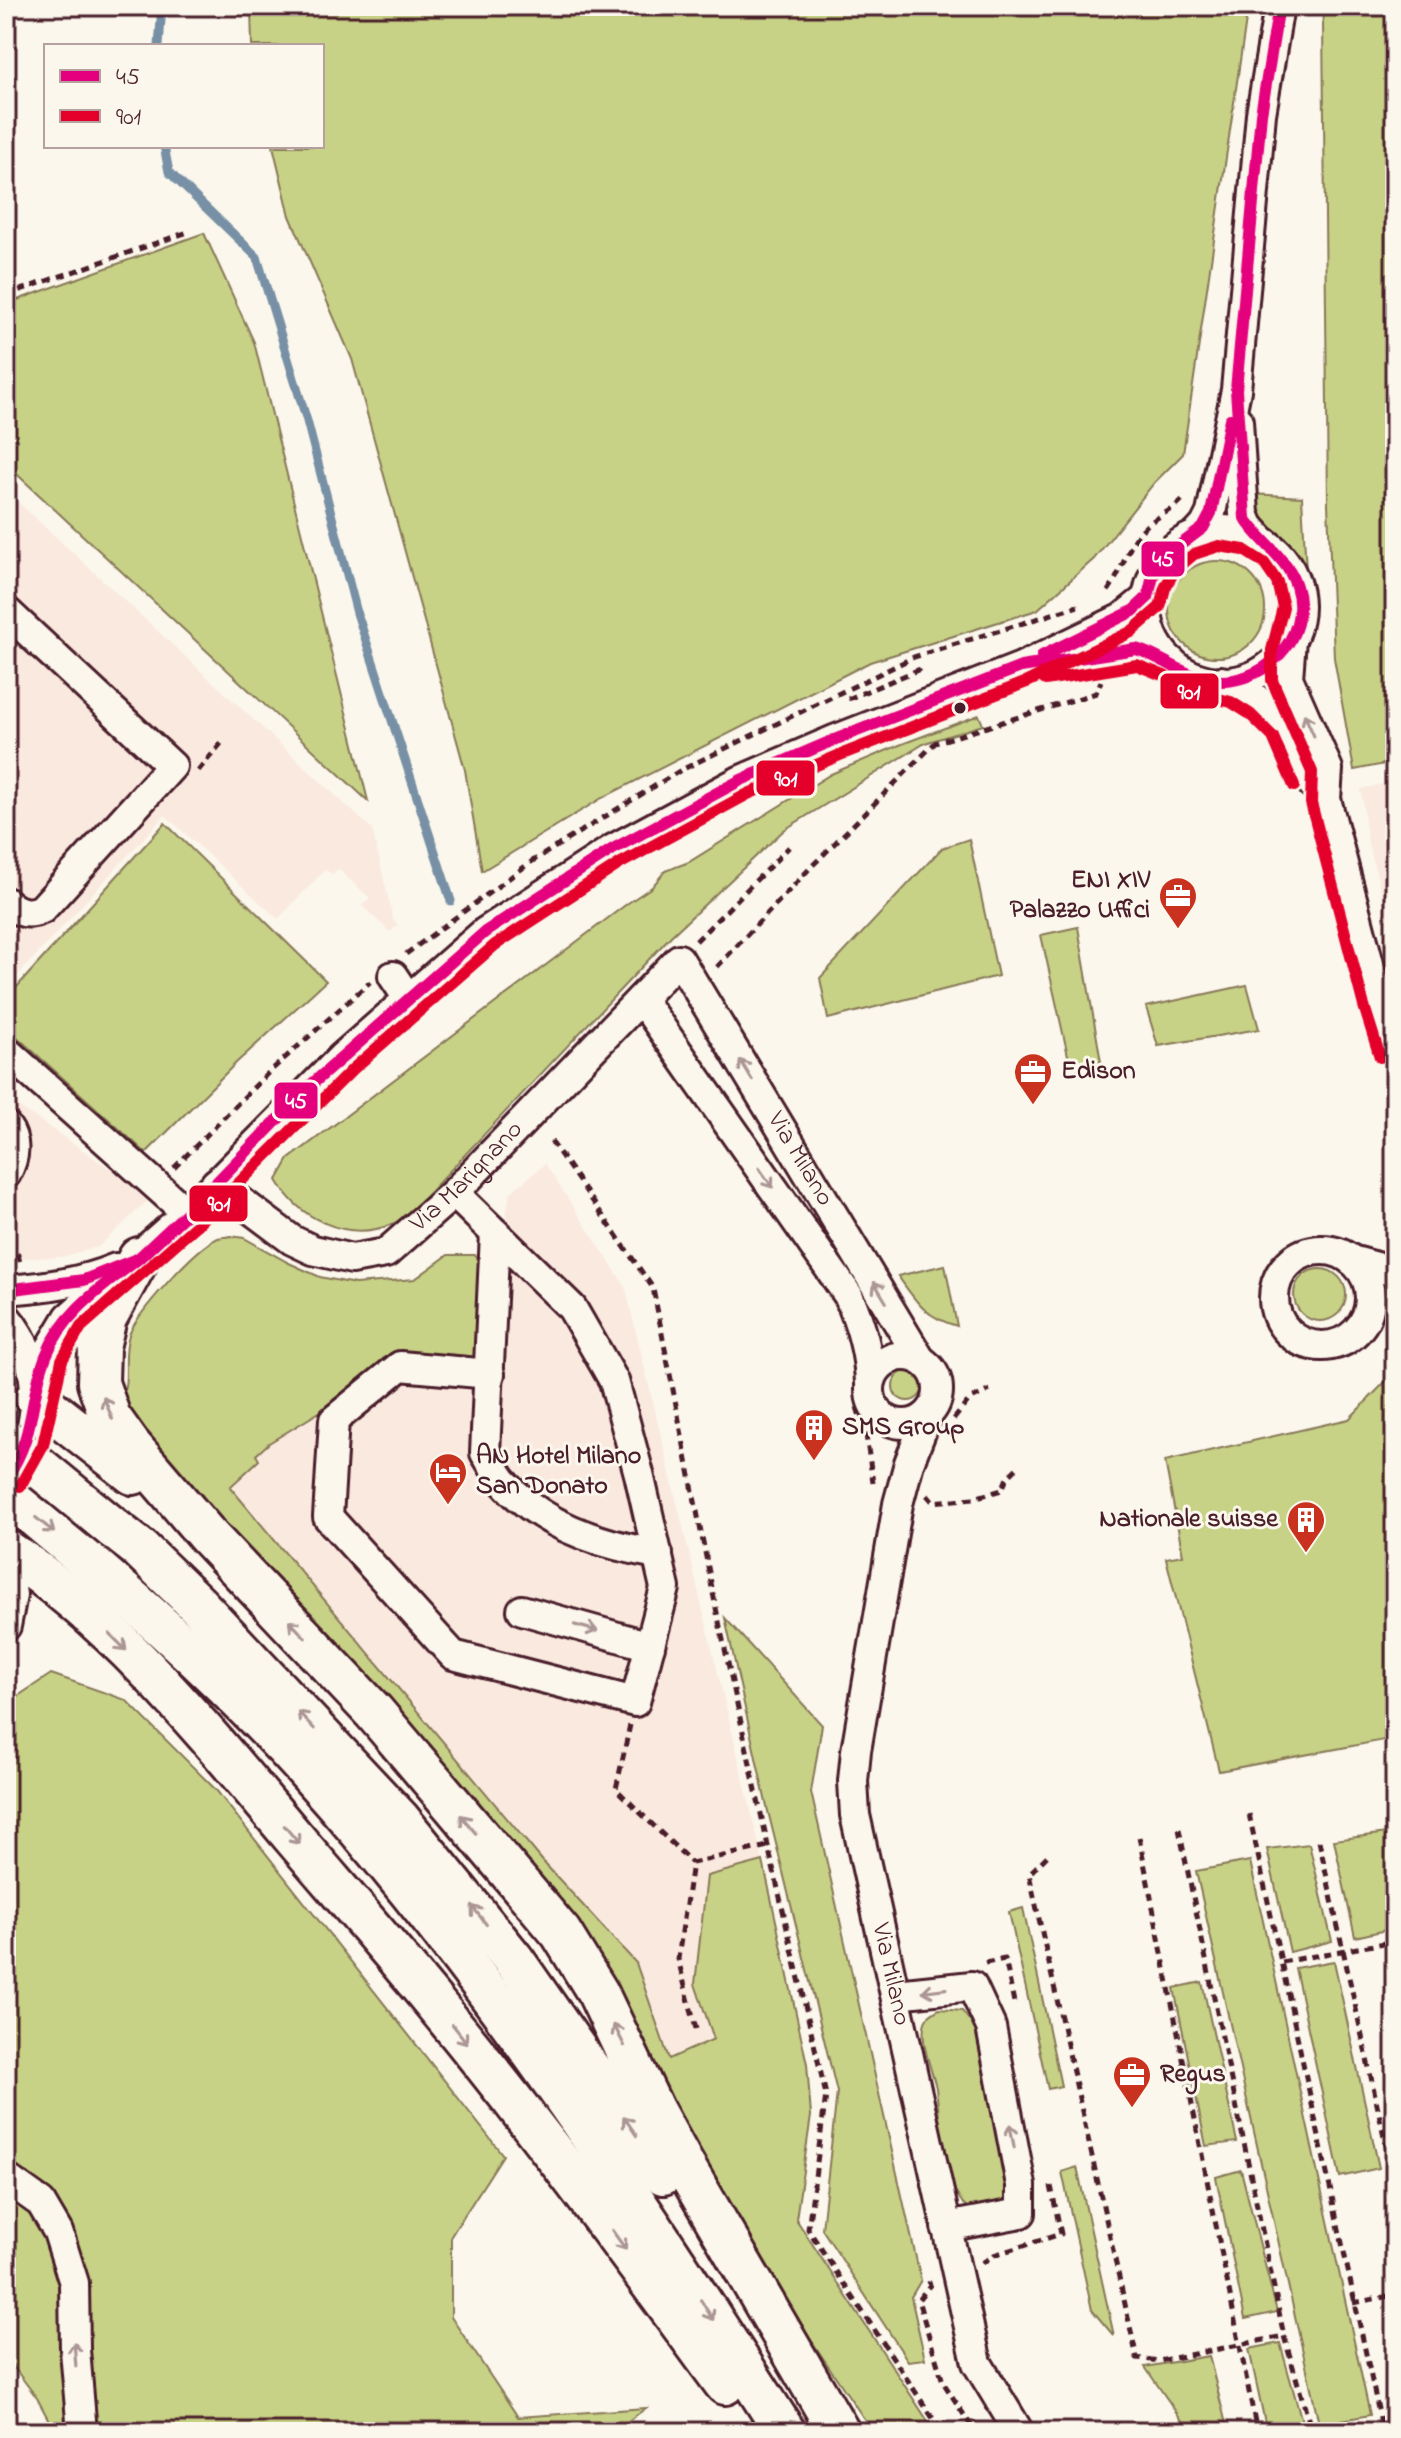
<svg xmlns="http://www.w3.org/2000/svg" width="1401" height="2438" font-family="'Indie Flower',sans-serif">
  <rect width="100%" height="100%" fill="#fbf7ec"/>
  <filter id="ink" filterUnits="userSpaceOnUse"><feTurbulence type="fractalNoise" baseFrequency=".0125" numOctaves="2"/><feDisplacementMap in="SourceGraphic" scale="16" xChannelSelector="R" yChannelSelector="G"/><feConvolveMatrix kernelMatrix="1 2 1 2 8 2 1 2 1" color-interpolation-filters="sRGB"/></filter>
  <g filter="url(#ink)">
    <g fill="#fae9de">
      <path d="M6,491L372,829L393,919L398,925L390,932L362,906L370,898L338,869L333,874L325,870L278,919L165,815L6,988Z"/>
      <path d="M1395,774V943L1367,839L1361,789L1388,783L1386,775Z"/>
      <path d="M6,1098L152,1197L98,1247L61,1257L6,1259Z"/>
      <path d="M545,1164L625,1286L763,1861L706,1876L695,1984L714,2039L669,2059L636,1963L546,1865L230,1486L259,1460L256,1455L269,1443L406,1359L482,1271L475,1255L505,1222L510,1193Z"/>
    </g>
    <g fill="#c7d286" stroke="#887858" stroke-width="2">
      <path d="M251,6H1248L1183,454L1154,483L1094,559L1037,610L870,662L602,798L482,871L465,770L352,359L290,216L273,146H322V46H252Z"/>
      <path d="M1325,6H1395V762L1354,770L1334,658L1328,504L1323,22Z"/>
      <path d="M204,233L254,342L368,801L6,464V304Z"/>
      <path d="M1251,494L1302,497L1306,571C1298,558 1289,546 1279,535C1263,519 1255,519 1251,494Z"/>
      <circle cx="1217" cy="609" r="48"/>
      <path d="M979,715L983,725L925,743L784,830L671,936L411,1212C404,1216 397,1223 390,1225C346,1242 298,1218 277,1180L289,1159L628,903L652,887L665,871L689,862L831,774L902,744Z"/>
      <path d="M165,823L326,981L236,1063L146,1153L6,1027V999Z"/>
      <path d="M969,839L998,976L828,1019L820,978L942,848Z"/>
      <path d="M1078,927L1101,1062L1071,1069L1041,935Z"/>
      <path d="M1247,985L1259,1029L1158,1046L1146,1007Z"/>
      <path d="M231,1236L244,1238L289,1263L320,1277L355,1284L415,1279L448,1255H475L482,1271L476,1361L406,1359L269,1443L256,1455L259,1460L230,1487L546,1865L636,1963L669,2059L714,2039L695,1984L707,1876L763,1861L807,2064L811,2116L796,2219L935,2432H873L723,2210L594,1949L149,1448L122,1397C130,1378 122,1356 129,1335C137,1313 196,1247 218,1238C221,1237 228,1237 231,1236Z"/>
      <path d="M945,1265L957,1326C925,1317 917,1303 898,1276Z"/>
      <circle cx="1320" cy="1295" r="26"/>
      <circle cx="908" cy="1386" r="15"/>
      <path d="M1395,1372V1738L1219,1771L1166,1558L1183,1555L1165,1461L1349,1419Z"/>
      <path d="M725,1618L822,1725L811,1792L921,2280L911,2297L925,2359L908,2361L822,2229L837,2092L766,1803Z"/>
      <path d="M51,1674L126,1700L216,1790L503,2155L451,2236V2317L518,2417L646,2408L613,2432H55L37,2398L6,2357V1704Z"/>
      <path d="M1395,1832V1928L1355,1937L1334,1840Z"/>
      <path d="M1309,1844L1332,1941L1290,1952L1267,1849Z"/>
      <path d="M1250,1861L1370,2415L1319,2424L1196,1871Z"/>
      <path d="M1023,1908L1061,2086L1048,2089L1009,1912Z"/>
      <path d="M1334,1961L1379,2168L1340,2177L1295,1968Z"/>
      <path d="M1202,1982L1237,2142L1206,2146L1174,1988Z"/>
      <path d="M939,2009L962,2011L976,2029L1008,2176L1010,2195C1002,2202 995,2211 984,2212C943,2218 940,2116 936,2088C932,2070 921,2045 924,2027C925,2017 931,2014 939,2009Z"/>
      <path d="M1077,2167L1114,2336L1092,2310L1062,2172Z"/>
      <path d="M1241,2170L1277,2312L1245,2319L1216,2177Z"/>
      <path d="M1280,2343L1303,2425L1267,2432L1249,2349Z"/>
      <path d="M1209,2356L1228,2432H1190L1145,2367Z"/>
    </g>
    <g fill="none" stroke-linecap="round" stroke-linejoin="round">
      <g stroke="#7790a5" stroke-width="9">
        <path d="M159,46L162,6"/>
        <path d="M164,146L169,172L257,257L307,421L357,613L451,901"/>
      </g>
      <defs>
        <g id="minor">
          <path d="M1238,421L1244,514L1249,526L1262,541"/>
          <circle cx="1223" cy="606" r="76"/>
          <path d="M1196,535L1205,525L1211,513L1236,390L1261,114L1279,6"/>
          <path d="M6,611L172,766L42,909C28,916 17,912 6,902"/>
          <path d="M1291,639L1288,678L1328,769L1326,799L1379,1002L1395,1052"/>
          <path d="M1041,664L1132,649L1143,650L1172,662"/>
          <path d="M1221,681L1252,695L1286,728L1306,776L1326,799"/>
          <path d="M393,976L409,1000"/>
          <path d="M641,999L848,1295C861,1324 869,1351 870,1383"/>
          <path d="M6,1051L187,1213"/>
          <path d="M6,1126C17,1141 15,1158 6,1174"/>
          <path id="s1" d="M216,1183L292,1240L313,1250L352,1259L386,1253L454,1193L679,959L920,1359"/>
          <path d="M454,1193L572,1308L614,1381L639,1474L665,1588L635,1702L453,1655L328,1517L334,1420L400,1366L490,1374"/>
          <path d="M495,1233L485,1453C491,1462 496,1472 502,1480C540,1525 602,1545 658,1554"/>
          <circle cx="1322" cy="1298" r="48"/>
          <path d="M1351,1260L1395,1272"/>
          <path d="M6,1290C45,1287 80,1283 116,1268"/>
          <path d="M6,1317C46,1365 44,1430 6,1478"/>
          <circle cx="904" cy="1390" r="34"/>
          <path d="M36,1398L47,1354L69,1317L187,1213L342,1057L485,932L613,849L741,780L834,740L1021,667L1122,618L1148,597"/>
          <path id="s2" d="M927,1417L909,1463L898,1504L856,1751L853,1781L855,1815L977,2363L1019,2432"/>
          <path d="M6,1552L12,1595L6,1626"/>
          <path d="M522,1610L650,1646"/>
          <path d="M896,1994L972,1986L991,2027L1021,2185V2213L946,2227"/>
          <path d="M6,2178L41,2203L58,2232L74,2283L75,2350L82,2432"/>
        </g>
        <g id="highway">
          <path d="M139,1258L106,1318L99,1347L98,1383L110,1417L130,1445L207,1535L374,1712L561,1933L598,1993L654,2111L682,2162L839,2432"/>
          <path d="M36,1398L133,1474"/>
          <path d="M6,1493C112,1580 217,1671 309,1773C491,1975 639,2204 785,2432"/>
          <path d="M113,1528L140,1549L198,1605L400,1820L513,1959L663,2174"/>
          <path d="M6,1550C120,1624 208,1736 295,1839C342,1894 390,1949 436,2005C537,2127 631,2256 725,2384"/>
        </g>
      </defs>
      <use href="#minor" stroke="#4a1f2b" stroke-width="34"/>
      <use href="#highway" stroke="#4a1f2b" stroke-width="46"/>
      <g stroke="#4a1f2b" stroke-width="5" stroke-dasharray="8 6" stroke-linecap="butt">
        <path d="M6,295L188,232"/>
        <path d="M1108,591C1122,572 1126,549 1141,531C1154,516 1175,511 1185,496"/>
        <path d="M848,699L920,669"/>
        <path d="M198,771L224,740"/>
        <path d="M696,941L789,847"/>
        <path d="M406,954L531,862L681,770L914,657L1078,606"/>
        <path d="M717,967L812,866L935,743L1096,693L1101,681"/>
        <path d="M551,1141L653,1288L716,1608L768,1846L826,2095L808,2229L942,2432"/>
        <path d="M174,1168L267,1074L370,982"/>
        <path d="M6,1245L18,1255L20,1262"/>
        <path d="M857,1407L866,1435L873,1483"/>
        <path d="M954,1419L969,1400L990,1390"/>
        <path d="M927,1495L933,1502L974,1498L1002,1490L1007,1478L1020,1465"/>
        <path d="M1395,1648V1655"/>
        <path d="M630,1725L616,1789L692,1863"/>
        <path d="M1249,1814L1383,2432"/>
        <path d="M1179,1829L1284,2336L1312,2432"/>
        <path d="M1139,1837L1257,2432"/>
        <path d="M1319,1841L1395,2186"/>
        <path d="M1047,1856L1029,1874L1137,2358L1159,2361L1284,2336"/>
        <path d="M1282,1962L1395,1941"/>
        <path d="M985,1963L1005,1959L1015,2007"/>
        <path d="M696,2029L678,1959L692,1863L768,1846"/>
        <path d="M982,2263L994,2255L1061,2234L1051,2186"/>
        <path d="M929,2281L930,2285L918,2300L943,2382L975,2432"/>
        <path d="M1353,2303L1395,2295"/>
      </g>
      <use href="#minor" stroke="#fbf7ec" stroke-width="28"/>
      <use href="#highway" stroke="#fbf7ec" stroke-width="40"/>
      <defs>
        <path id="highway-bridge" d="M6,1440L113,1528"/>
      </defs>
      <use href="#highway-bridge" stroke="#4a1f2b" stroke-width="46" stroke-linecap="butt"/>
      <use href="#highway-bridge" stroke="#fbf7ec" stroke-width="40"/>
      <defs>
        <g id="bus-1">
          <path d="M1042,656L1133,611L1148,597L1153,576L1164,557L1203,528L1211,513L1230,419"/>
          <path d="M6,1290L84,1280L139,1258L187,1213L311,1085L485,932L613,849L741,780L834,740L1021,667L1136,649C1161,656 1183,676 1209,680C1261,689 1313,638 1296,586C1287,557 1260,542 1245,518L1236,390L1261,114L1279,6"/>
          <path d="M6,1478C37,1433 28,1401 46,1356C63,1312 104,1286 139,1258"/>
        </g>
        <g id="bus-2">
          <path d="M1045,680L1137,665L1167,677L1191,692L1231,702L1250,714L1273,737L1294,786"/>
          <path d="M20,1486L43,1445L62,1360L81,1327L198,1224L353,1069L495,945L621,863L748,794L840,755L1027,682L1131,632L1160,607L1165,588L1174,571L1194,554L1219,546L1244,550L1264,563L1277,582L1283,607L1272,650V680L1312,772L1311,803L1364,1006L1380,1057"/>
        </g>
      </defs>
      <use href="#bus-1" stroke="#fbf7ec" stroke-width="18"/>
      <use href="#bus-2" stroke="#fbf7ec" stroke-width="18"/>
      <use href="#bus-1" stroke="#e5007d" stroke-width="12"/>
      <use href="#bus-2" stroke="#e4002b" stroke-width="12"/>
    </g>
    <defs><path id="oneway-shaft" d="M-6 0H5M1.5-3L5.5 0L1.5 3" fill="none" stroke-width="1.6" stroke-linecap="round" stroke-linejoin="round" transform="scale(2)"/></defs>
    <g stroke="#ab9695">
      <use href="#oneway-shaft" transform="translate(1309 725) rotate(-114)"/>
      <use href="#oneway-shaft" transform="translate(746 1070) rotate(-121)"/>
      <use href="#oneway-shaft" transform="translate(766 1178) rotate(55)"/>
      <use href="#oneway-shaft" transform="translate(880 1292) rotate(-121)"/>
      <use href="#oneway-shaft" transform="translate(108 1408) rotate(-112)"/>
      <use href="#oneway-shaft" transform="translate(45 1525) rotate(39)"/>
      <use href="#oneway-shaft" transform="translate(586 1628) rotate(15)"/>
      <use href="#oneway-shaft" transform="translate(297 1629) rotate(-133)"/>
      <use href="#oneway-shaft" transform="translate(118 1642) rotate(45)"/>
      <use href="#oneway-shaft" transform="translate(306 1720) rotate(-133)"/>
      <use href="#oneway-shaft" transform="translate(468 1824) rotate(-130)"/>
      <use href="#oneway-shaft" transform="translate(292 1835) rotate(50)"/>
      <use href="#oneway-shaft" transform="translate(479 1915) rotate(-128)"/>
      <use href="#oneway-shaft" transform="translate(934 1990) rotate(173)"/>
      <use href="#oneway-shaft" transform="translate(460 2034) rotate(52)"/>
      <use href="#oneway-shaft" transform="translate(619 2035) rotate(-117)"/>
      <use href="#oneway-shaft" transform="translate(630 2126) rotate(-124)"/>
      <use href="#oneway-shaft" transform="translate(1012 2136) rotate(-101)"/>
      <use href="#oneway-shaft" transform="translate(619 2240) rotate(54)"/>
      <use href="#oneway-shaft" transform="translate(707 2310) rotate(58)"/>
      <use href="#oneway-shaft" transform="translate(75 2354) rotate(-94)"/>
    </g>
  </g>
  <defs>
    <symbol id="office-pin" viewBox="-11 -11 22 30"><path d="M0 17L-7.5 6A9.5 9.5 0 1 1 7.5 6Z" fill="#c8321e" stroke="#fbf7ec"/><path d="M-6-3h4V-5.5h4V-3h4V5H-6ZM-1-4.5V-3h2v-1.5ZM-6 0V1H6V0Z" fill="#fff"/></symbol>
    <symbol id="building-pin" viewBox="-11 -11 22 30"><path d="M0 17L-7.5 6A9.5 9.5 0 1 1 7.5 6Z" fill="#c8321e" stroke="#fbf7ec"/><path d="M-4-6H4V6H1V3H-1V6H-4ZM-2.5-4.3h1.7v1.8h-1.7ZM.8-4.3h1.7v1.8H.8ZM-2.5-1h1.7V.8h-1.7ZM.8-1h1.7V.8H.8Z" fill="#fff"/></symbol>
    <symbol id="hotel-pin" viewBox="-11 -11 22 30"><path d="M0 17L-7.5 6A9.5 9.5 0 1 1 7.5 6Z" fill="#c8321e" stroke="#fbf7ec"/><path d="M-6-4.5h1.5V1H6V5H4.5V3h-9V5H-6ZM-4 0a1.8 1.8 0 1 1 3.6 0ZM.5 0V-2.5h3Q6-2.5 6 0Z" fill="#fff"/></symbol>
  </defs>
  <g fill-rule="evenodd">
    <use href="#office-pin" x="1156" y="874" width="44" height="60"/>
    <use href="#office-pin" x="1011" y="1050" width="44" height="60"/>
    <use href="#building-pin" x="792" y="1406" width="44" height="60"/>
    <use href="#hotel-pin" x="426" y="1450" width="44" height="60"/>
    <use href="#building-pin" x="1284" y="1498" width="44" height="60"/>
    <use href="#office-pin" x="1110" y="2053" width="44" height="60"/>
  </g>
  <circle fill="#4a1f2b" stroke="#fbf7ec" stroke-width="3" cx="960" cy="708" r="7"/>
  <g text-anchor="middle" dominant-baseline="central" stroke-width="6" stroke-linejoin="round" paint-order="stroke">
    <g font-size="26" font-weight="bold" fill="#4a1f2b" stroke="#fbf7ec" text-anchor="start">
      <text x="1150" y="881" text-anchor="end">ENI XIV<tspan x="1150" dy="30">Palazzo Uffici</tspan></text>
      <text x="1061" y="1072">Edison</text>
      <text x="842" y="1428">SMS Group</text>
      <text x="476" y="1457">AN Hotel Milano<tspan x="476" dy="30">San Donato</tspan></text>
      <text x="1278" y="1520" text-anchor="end">Nationale suisse</text>
      <text x="1160" y="2075">Regus</text>
    </g>
    <g font-size="26" fill="#4a1f2b" stroke="#fbf7ec">
      <text stroke="none"><textPath href="#s1" startOffset="842">Via Milano</textPath></text>
      <text stroke="none"><textPath href="#s1" startOffset="304">Via Marignano</textPath></text>
      <text stroke="none"><textPath href="#s2" startOffset="570">Via Milano</textPath></text>
    </g>
  </g>
  <g stroke="#fbf7ec" stroke-width="3">
    <rect x="1140" y="540" width="46" height="38" rx="8" fill="#e5007d"/>
    <rect x="1159" y="672" width="61" height="38" rx="8" fill="#e4002b"/>
    <rect x="755" y="759" width="61" height="38" rx="8" fill="#e4002b"/>
    <rect x="273" y="1081" width="46" height="39" rx="8" fill="#e5007d"/>
    <rect x="188" y="1184" width="61" height="39" rx="8" fill="#e4002b"/>
  </g>
  <g font-size="22" text-anchor="middle" font-weight="bold" fill="#fff">
    <text x="1163" y="566">45</text>
    <text x="1189" y="699">901</text>
    <text x="786" y="786">901</text>
    <text x="296" y="1108">45</text>
    <text x="219" y="1211">901</text>
  </g>
  <rect width="1401" height="2438" fill="none" stroke="#fbf7ec" stroke-width="32"/>
  <rect x="16" y="16" width="1369" height="2406" fill="none" stroke="#4a1f2b" stroke-width="3" filter="url(#ink)"/>
  <rect x="44" y="44" width="280" height="104" fill="#fbf7ec" stroke="#b4a19f" stroke-width="2"/>
  <rect x="60" y="70" width="40" height="12" fill="#e5007d" stroke="#b4a19f" stroke-width="2"/>
  <text x="116" y="84" font-size="24" fill="#4a1f2b">45</text>
  <rect x="60" y="110" width="40" height="12" fill="#e4002b" stroke="#b4a19f" stroke-width="2"/>
  <text x="116" y="124" font-size="24" fill="#4a1f2b">901</text>
</svg>
